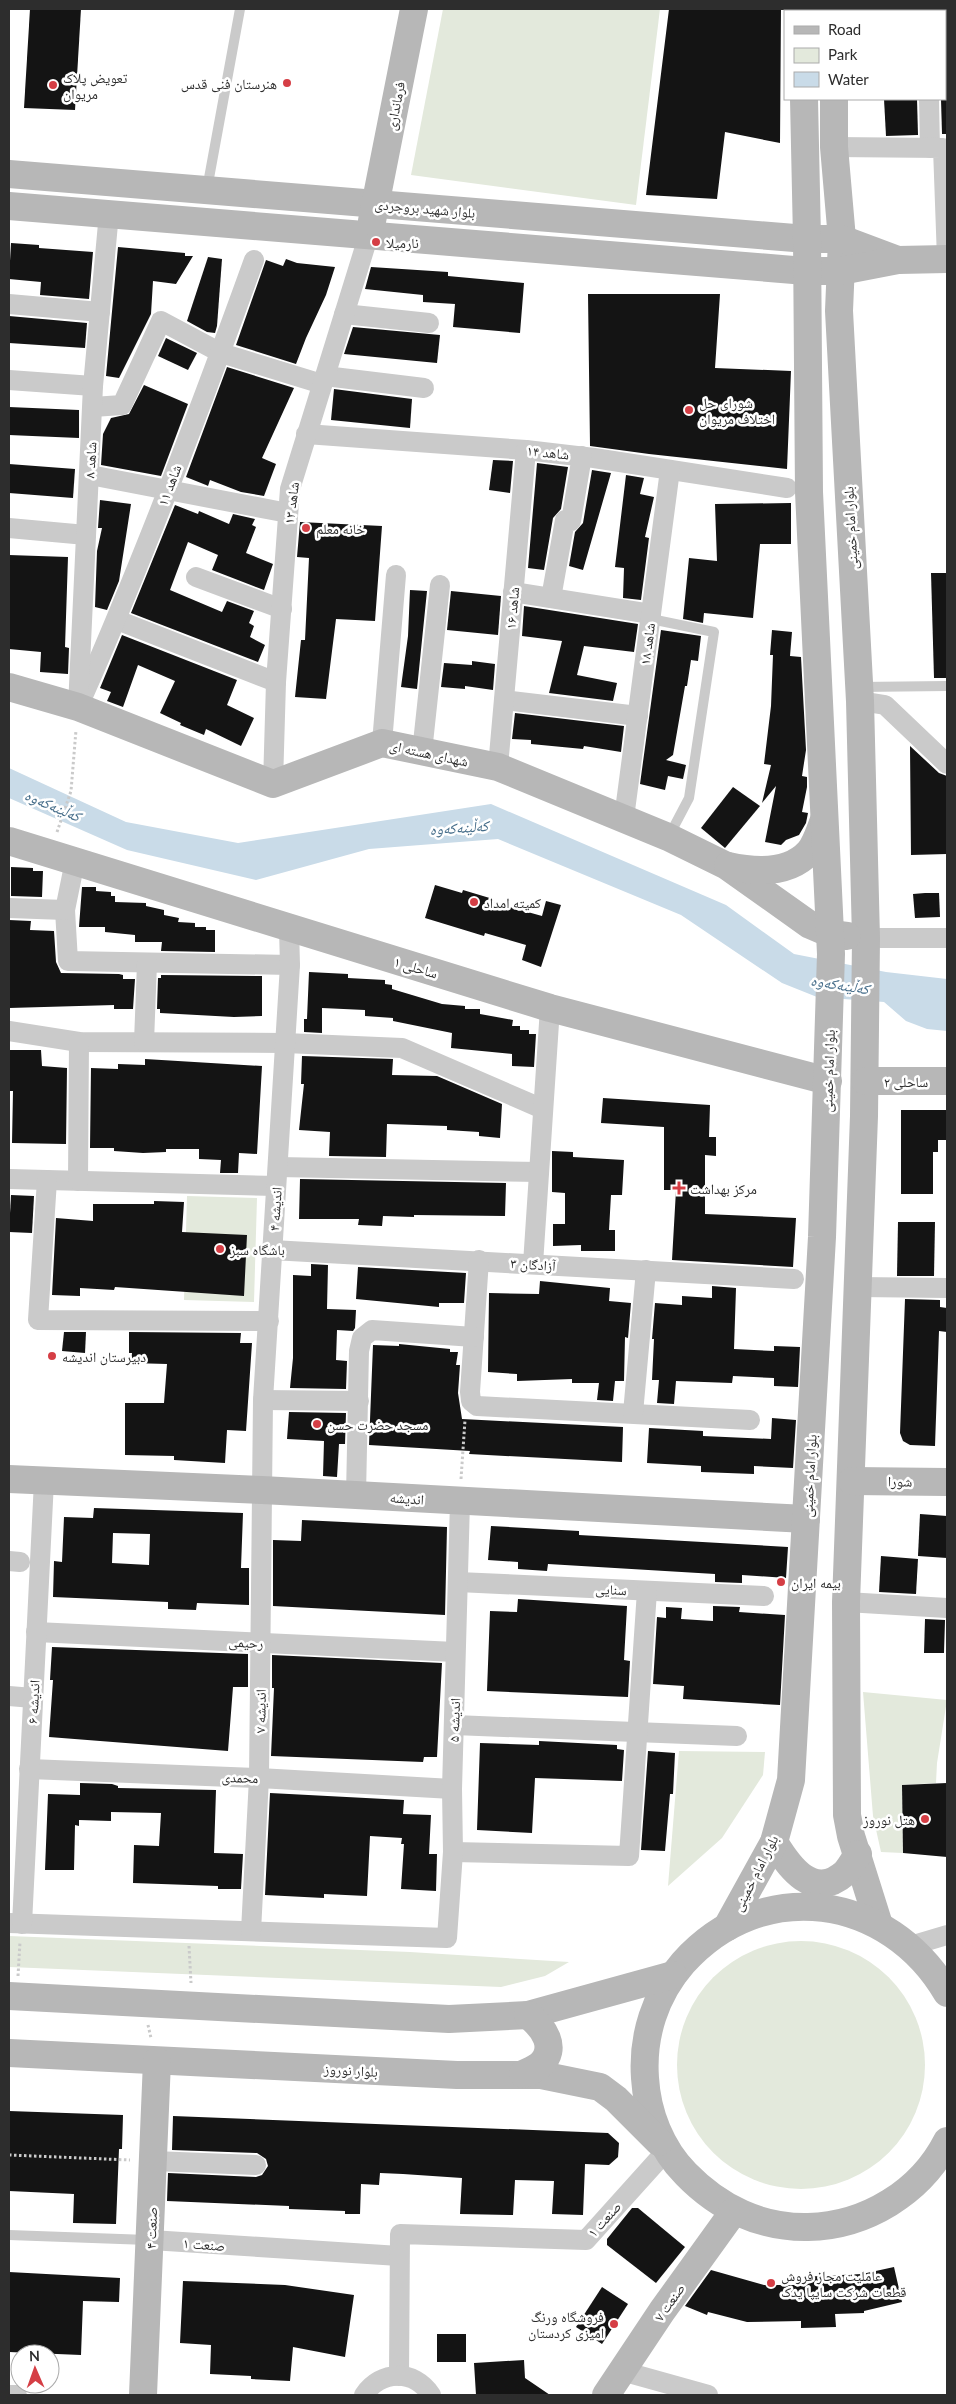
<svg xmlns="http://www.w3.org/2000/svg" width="956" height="2404" font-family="Lato,'Noto Naskh Arabic',sans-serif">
  <rect width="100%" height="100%" fill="#fff"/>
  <g fill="#e3e9dc">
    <path d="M443,9H660L636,205L411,175Z"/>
    <path d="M187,1196L257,1198L254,1302L184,1300Z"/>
    <path d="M863,1692L947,1700L937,1763L936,1783L902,1785L903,1853L881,1852L873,1816Z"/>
    <path d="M679,1751L765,1752L763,1775L722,1838L668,1886Z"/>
    <path d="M9,1936L410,1952L569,1962L545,1976L501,1987L9,1967Z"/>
    <circle cx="801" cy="2065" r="124"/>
  </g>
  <path fill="#c9dbe8" d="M9,768L126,822L238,843L491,804L726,905L794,954L886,972L947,979V1031L927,1029L906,1021L884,1002L817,997L782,983L681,915L498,839L369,849L256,880L127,850L9,798Z"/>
  <g fill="#141414" fill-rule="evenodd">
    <path d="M30,9H81L75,110L24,108Z"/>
    <path d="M669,9H781L780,143L725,132L717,199L646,195Z"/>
    <path d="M884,99H917L918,135L886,136Z"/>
    <path d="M941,99H947V134H942Z"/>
    <path d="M11,243L39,245V248L93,252L89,299L40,295L41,282L9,279Z"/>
    <path d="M118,247L185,253V256H193L176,284L153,281L151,314L119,378L106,376Z"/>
    <path d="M208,257L222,259L217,326L215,333L207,332L187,321Z"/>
    <path d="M286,259L297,263L335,267L326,295L306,338L296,364L236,345L266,260L283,266Z"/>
    <path d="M371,267L448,272V276L524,283L520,333L453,327L455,304L423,302V295L365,289Z"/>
    <path d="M588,294H720L715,368L791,371L787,469L649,454L590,446Z"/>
    <path d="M9,316L87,323L85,348L9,343Z"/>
    <path d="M353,327L440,335L437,363L344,354Z"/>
    <path d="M166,338L197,353L188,370L158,356Z"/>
    <path d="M227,367L294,388L262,458L276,464L264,496L241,492L210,480L208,486L206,485L186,477Z"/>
    <path d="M144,385L188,404L161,476L101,465L103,434L111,418L129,414Z"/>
    <path d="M334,389L412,399L410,428L331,420Z"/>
    <path d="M9,407L79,410V438L9,435Z"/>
    <path d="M493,460L513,461L510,493L489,490Z"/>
    <path d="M537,463L568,467L561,509L553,518L544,570L528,568Z"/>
    <path d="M9,464L75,469L73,498L9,493Z"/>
    <path d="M592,470L611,473L583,570L569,566L575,532L583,523Z"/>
    <path d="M626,475L644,478L640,494L654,497L645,537L649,538L641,600L623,598L624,568L615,567Z"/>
    <path d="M100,500L131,504L119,581L107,610L95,607L97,551L102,528H98Z"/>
    <path d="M791,503V544H760L753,618L704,613L703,623L683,619L689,558L717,561L715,504Z"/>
    <path d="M175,505L198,514L199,511L229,524L233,514L255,519L252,525L256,527L246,553L273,564L264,590L212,570L218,555L188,542L170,590L222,612L227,601L254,611L249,623L254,626L250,637L265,645L258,662L131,613Z"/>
    <path d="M300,522L382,526L375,621L336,619L326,699L295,697L301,640H305L309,558L297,557Z"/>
    <path d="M9,555L68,557L65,647L69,648L68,674L40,672L41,652L9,649Z"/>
    <path d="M931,573H947V678H934Z"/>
    <path d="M410,590L427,591L417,689L401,687L408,636Z"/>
    <path d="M451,591L501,596L498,635L447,630Z"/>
    <path d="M524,606L638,624L634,652L584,646L577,675L617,683L613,701L549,693L562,641L522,636Z"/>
    <path d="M661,630L701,636L698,661L691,660L687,686H685L673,755L666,760L686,765L683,779L668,776L665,790L640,784Z"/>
    <path d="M772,630L792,632L790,656L801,657L806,750L802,776L807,777V787L802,812L808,813L806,823L799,835L786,840L781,845L765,842L776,786L762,803L771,765L764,764L771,706L773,655H770Z"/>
    <path d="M122,635L237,680L227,705L254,718L241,746L206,729L204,735L180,725L181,723L160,713L175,681L138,665L123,707L107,701L111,692L100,688Z"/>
    <path d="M472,661L495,664L493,690L465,686V689L441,687L444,663L472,665Z"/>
    <path d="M515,713L624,726L621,752L584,746L583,749L531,744V740L512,739Z"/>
    <path d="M910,746L939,773L947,776V854L911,855Z"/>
    <path d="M733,787L760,806L725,848L701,828Z"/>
    <path d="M11,867L33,868V871H43L42,897L11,896Z"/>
    <path d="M435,885L462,893L463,890L493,899L492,902L542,916L546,901L561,905L541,967L522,960L526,945L485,933L484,936L425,918Z"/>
    <path d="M82,887H96V891L111,892V896H115V902L146,903V906L164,910V915L179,918L178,922L195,923V927H206V930H215V952L161,951L162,942H135V935L105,932V927H79Z"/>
    <path d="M925,893H939L940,917L915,918L913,894Z"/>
    <path d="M9,920L31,921L30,930L54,931L56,962L61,973L119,974L123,975V979H135L133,1009H114V1005L9,1008Z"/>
    <path d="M309,972L348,974V978L385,980V984L392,985V989L442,1004L465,1006V1009H480V1014L513,1020L512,1026H520V1030H529V1034H536L534,1067L512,1066V1054L451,1048L452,1033L393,1021V1018L365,1016V1010L322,1008V1033L304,1032V1019H307Z"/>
    <path d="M161,975L262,976V1016L234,1017L160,1013V1009H157L158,978H161Z"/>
    <path d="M9,1050H41L42,1066L67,1068L66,1144L12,1143L13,1091H9Z"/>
    <path d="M302,1056L393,1059L392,1075L437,1076L502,1104L500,1138L479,1136V1132L447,1130V1126L387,1124L386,1157L329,1156L330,1132L299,1130L304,1084H301Z"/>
    <path d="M145,1059L262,1066L257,1154L239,1153L238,1173H220L221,1160L199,1159V1149H166V1152L143,1153L114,1151V1148H90L91,1068L118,1069V1064L145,1065Z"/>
    <path d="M603,1098L710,1105L709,1137H716V1156L705,1155V1214L796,1218L793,1267L672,1260L676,1190H664V1127L601,1123Z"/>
    <path d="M901,1110H947V1140H938V1152H933V1194H901Z"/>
    <path d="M552,1151L573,1152V1157L624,1160L622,1195H611L609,1230H615V1251H581V1245L553,1246V1224H565V1193L552,1192Z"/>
    <path d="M300,1179L506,1183L505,1216L414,1215V1217L383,1216L382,1226L358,1225L359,1219H299Z"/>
    <path d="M11,1195L34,1196L32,1233L9,1232Z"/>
    <path d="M154,1201L184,1202L182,1232L247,1235L244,1296L115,1287L114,1290L80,1288V1296L52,1295L56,1218L93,1221V1204H154Z"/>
    <path d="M898,1222H935L934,1276H897Z"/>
    <path d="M311,1264L328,1265L327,1309L356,1310L355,1328L353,1331L337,1330L336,1360L347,1361L346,1389L290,1388L293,1358V1275L311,1276Z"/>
    <path d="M358,1267L466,1273L464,1303H439V1307L356,1299Z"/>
    <path d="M540,1281L610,1288L609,1301L631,1303L628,1338L625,1337L624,1381H615L613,1401L597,1400L599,1383H572V1379L517,1381V1374L488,1372L489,1293L539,1294Z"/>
    <path d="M712,1286L736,1288L734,1349L774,1351V1346L800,1347L798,1387L774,1386V1378L733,1376L732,1383L676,1381L674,1404L657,1403L659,1380H652L654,1339H652L655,1303L682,1305V1296L712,1298Z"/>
    <path d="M905,1299L940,1300V1307L947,1308V1332L939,1331L935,1446L910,1445L903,1441L900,1433Z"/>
    <path d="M64,1332H86L85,1353L62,1351Z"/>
    <path d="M129,1332L241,1333L240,1343H252L246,1431L227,1430L225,1463L174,1460V1456L125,1455V1403H164L167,1364L131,1363L132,1353H129Z"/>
    <path d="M399,1344L450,1349V1352H458L456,1365H460L458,1393L462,1419L623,1427L622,1462L469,1454L470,1451L369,1445L373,1345L399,1346Z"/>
    <path d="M289,1412L346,1413L345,1444H339L337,1477L323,1476L324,1441L287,1439Z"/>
    <path d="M772,1418L796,1420L793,1468L754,1466V1474L701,1472V1466L647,1463L649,1428L703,1431V1436L771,1439Z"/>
    <path d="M94,1508L243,1513L241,1568H249V1605L197,1603L196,1610L168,1609V1602L53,1597L54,1561L62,1562L64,1517L93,1518ZM113,1533L150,1534L149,1565L112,1563Z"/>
    <path d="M920,1514L947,1516V1558L918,1556Z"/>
    <path d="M302,1520L447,1527L445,1615L273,1606V1540L301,1541Z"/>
    <path d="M491,1526L579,1531V1535L788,1547L786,1578L742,1575V1583L715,1582V1574L548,1564L547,1571L518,1569V1562L488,1560Z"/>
    <path d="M881,1556L918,1559L916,1594L879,1592Z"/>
    <path d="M518,1599L627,1606L624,1660L630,1661L628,1697L487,1691L490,1611L517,1612Z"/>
    <path d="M713,1606L740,1607L739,1612L785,1615L780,1705L683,1699L684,1686L653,1684L657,1617L666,1618V1607L682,1608L681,1619L713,1621Z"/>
    <path d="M925,1619L945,1620L944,1653H924Z"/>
    <path d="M52,1647L248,1654V1687H233L228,1751L49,1737L53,1680H50Z"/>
    <path d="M272,1655L442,1663L437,1757H424L423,1762L271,1756L274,1688H272Z"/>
    <path d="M539,1741L617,1745V1749L624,1750L622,1781L535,1778L532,1833L477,1830L480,1743L539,1745Z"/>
    <path d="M648,1751L675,1753L673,1794H670L665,1851L641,1850Z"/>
    <path d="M80,1783L112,1784L118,1786V1788L216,1790L214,1853L243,1854L241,1889H218V1886L133,1883L134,1845L159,1846L161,1813L111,1812V1821L79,1820V1826L75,1825L74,1870H45L48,1794L80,1795Z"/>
    <path d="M947,1783V1857L903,1853L902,1785Z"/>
    <path d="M270,1793L404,1800L403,1814L431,1815L429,1854H437L436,1891L401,1889L404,1844H401L402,1838L370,1836L367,1896L324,1894V1898L265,1895Z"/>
    <path d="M9,2111L123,2115L122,2149H119L116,2224L73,2223L74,2194L9,2191Z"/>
    <path d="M173,2116L608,2133L619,2143L618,2157L609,2165L585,2164L583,2215L552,2214L554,2181L515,2180L513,2215L460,2214L462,2178L403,2174L380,2173L379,2185L361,2184L360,2214H345V2211L289,2209V2206L167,2201L168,2173L256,2177L262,2175L268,2166L266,2159L257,2153L172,2150Z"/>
    <path d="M632,2208H638L685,2247L656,2283L607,2245V2239Z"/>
    <path d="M894,2267L902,2302L864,2311V2313L835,2314L836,2327L801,2328V2321L747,2322L708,2312L707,2315L685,2306L711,2270L764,2285H800V2277L862,2274Z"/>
    <path d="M9,2272L120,2278L119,2302L83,2301L81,2355L9,2352Z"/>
    <path d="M183,2281L285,2285L354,2295L345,2357L293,2347L290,2381L251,2379V2376L210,2374L211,2345L180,2343Z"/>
    <path d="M602,2287L628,2304L602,2344L576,2327Z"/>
    <rect x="437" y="2334" width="29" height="28"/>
    <path d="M524,2360L525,2378L550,2395H476L474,2363Z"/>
  </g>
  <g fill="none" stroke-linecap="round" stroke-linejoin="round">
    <g stroke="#cacaca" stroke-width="3" stroke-dasharray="2.5 2.5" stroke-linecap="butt">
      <path d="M57,832L71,791L76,730"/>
      <path d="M461,1479L465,1420"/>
      <path d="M189,1946L191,1983"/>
      <path d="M18,1976L20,1942"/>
      <path d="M148,2025L151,2038"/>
      <path d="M9,2155L130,2160"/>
    </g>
    <g stroke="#cacaca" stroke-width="10">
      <path d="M207,189L240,9"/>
      <path d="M651,619L714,632L689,798L669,836"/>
      <path d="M859,687L947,686"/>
      <path d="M9,2235L148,2240"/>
    </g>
    <g stroke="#cacaca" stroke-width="20">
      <path d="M926,9V11"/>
      <path d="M929,99L930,148"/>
      <path d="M834,147L943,148L947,259"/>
      <path d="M9,304L100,312"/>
      <path d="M344,314L429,323"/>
      <path d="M325,376L424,388"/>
      <path d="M9,380L93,386"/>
      <path d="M93,407L122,405L161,321L221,353L322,384"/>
      <path d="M306,434L526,450L594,458L787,488"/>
      <path d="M90,475L288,513"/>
      <path d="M9,528L86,535"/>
      <path d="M196,577L282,609"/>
      <path d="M513,592L651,614"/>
      <path d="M551,598L565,520L571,521L582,456"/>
      <path d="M117,620L276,682"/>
      <path d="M83,696C146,553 201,407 254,260"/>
      <path d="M504,700L638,716"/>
      <path d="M860,701L885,705L947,764"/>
      <path d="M78,707L93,386L109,213"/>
      <path d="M382,743L396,575"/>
      <path d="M422,752L440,585"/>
      <path d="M498,767L526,450"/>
      <path d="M273,784L276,682L290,489L369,234"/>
      <path d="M624,818L670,470"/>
      <path d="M75,861L65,910L68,961L290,965"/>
      <path d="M9,908L65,910"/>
      <path d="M866,938H947"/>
      <path d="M9,1031L79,1042L285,1043L402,1048L543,1109"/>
      <path d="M144,1042L147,963"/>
      <path d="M278,1167L539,1172"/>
      <path d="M9,1179L276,1186"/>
      <path d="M47,1180L38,1320L269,1321"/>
      <path d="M78,1181L79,1042"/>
      <path d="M272,1250L794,1279"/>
      <path d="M479,1260L470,1392L471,1401L477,1406L750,1420"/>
      <path d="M533,1264L550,1008"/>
      <path d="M858,1287L947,1288"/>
      <path d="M263,1400L359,1401"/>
      <path d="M633,1413L646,1270"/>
      <path d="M356,1495L359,1351L362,1338L372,1330L474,1337"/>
      <path d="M9,1561L20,1562"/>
      <path d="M458,1582L764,1596"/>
      <path d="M846,1602L947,1608"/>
      <path d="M36,1632L455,1652"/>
      <path d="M9,1696L33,1698"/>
      <path d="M454,1725L737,1736"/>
      <path d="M29,1769L259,1778L452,1789"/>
      <path d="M453,1852L629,1856L647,1591"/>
      <path d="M9,1923L447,1938L453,1852L452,1789L460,1502"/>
      <path d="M22,1924L44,1481"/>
      <path d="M251,1931L259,1778L263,1400L290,965L289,929"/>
      <path d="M910,1946L947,1935"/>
      <path d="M153,2161L256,2165"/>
      <path d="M151,2240L399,2256"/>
      <path d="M622,2371L708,2395"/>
      <path d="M399,2376L400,2234L586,2240L667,2150"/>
      <path d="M9,2395H17"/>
      <path d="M364,2395C381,2370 414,2369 431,2395"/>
    </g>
    <g stroke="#b7b7b7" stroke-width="28">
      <path d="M802,9V11"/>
      <path d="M834,9V11"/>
      <path d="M834,99V147L842,239L839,311L860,701L866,938L864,1116L846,1602L847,1815L851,1836L879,1925"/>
      <path d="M9,174L807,239H842L898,260"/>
      <path d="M9,206L806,271H841L898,260L947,259"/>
      <path d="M372,221L414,9"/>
      <path d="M9,687L78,707L273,784L382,743L498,767L668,837L727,866L810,925L831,934L847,936"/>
      <path d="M9,841L550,1008L828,1081"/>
      <path d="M728,866C755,872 789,874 809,852C816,844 820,830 824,820"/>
      <path d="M865,1081H947"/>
      <path d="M9,1479L262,1490L806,1519"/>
      <path d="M852,1481L947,1482"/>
      <path d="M774,1842C789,1867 813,1901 845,1873C850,1868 854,1860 858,1854"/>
      <path d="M727,1927L774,1842L791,1780L822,1237L831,954L809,492L807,239L804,99"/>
      <path d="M947,1993C889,1894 762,1875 683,1963C655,1995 642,2036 645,2078C647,2113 661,2149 686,2174C719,2208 761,2228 808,2227C866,2226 921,2192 947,2141"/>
      <path d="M9,1996L449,2019L528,2015L673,1975"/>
      <path d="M9,2053L457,2075H541L600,2087L616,2099L659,2142"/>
      <path d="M523,2074C528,2072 535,2069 540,2065C559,2048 543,2027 528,2015"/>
      <path d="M143,2395L157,2061"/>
      <path d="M606,2395L662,2311L734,2211"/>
    </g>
  </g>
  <g fill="#d53e45" stroke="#fff" stroke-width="2">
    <circle cx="287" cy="83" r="5"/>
    <circle cx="53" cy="85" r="5"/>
    <circle cx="376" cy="242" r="5"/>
    <circle cx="689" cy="410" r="5"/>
    <circle cx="306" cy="528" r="5"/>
    <circle cx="474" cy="902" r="5"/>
    <path d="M676.5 1180.5h5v5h5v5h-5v5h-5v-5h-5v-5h5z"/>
    <circle cx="220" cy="1249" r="5"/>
    <circle cx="52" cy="1356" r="5"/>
    <circle cx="317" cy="1424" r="5"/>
    <circle cx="781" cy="1582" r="5"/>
    <circle cx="925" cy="1819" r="5"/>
    <circle cx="771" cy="2283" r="5"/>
    <circle cx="614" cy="2324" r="5"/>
  </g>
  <g text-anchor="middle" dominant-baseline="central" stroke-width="5" stroke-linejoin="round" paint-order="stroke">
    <g font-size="14" fill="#2d2d2d" stroke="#fff" text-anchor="start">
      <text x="63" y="77">تعویض پلاک<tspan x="63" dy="16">مریوان</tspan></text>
      <text x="277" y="83" text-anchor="end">هنرستان فنی قدس</text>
      <text x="386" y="242">نارمیلا</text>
      <text x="699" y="402">شورای حل<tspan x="699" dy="16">اختلاف مریوان</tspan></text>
      <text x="316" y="528">خانه معلم</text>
      <text x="484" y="902">کمیته امداد</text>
      <text x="690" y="1188">مرکز بهداشت</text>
      <text x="230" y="1249">باشگاه سبز</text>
      <text x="62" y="1356">دبیرستان اندیشه</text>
      <text x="327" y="1424">مسجد حضرت حسن</text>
      <text x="791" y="1582">بیمه ایران</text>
      <text x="915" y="1819" text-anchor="end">هتل نوروز</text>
      <text x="781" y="2275">عاملیت مجاز فروش<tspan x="781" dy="16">قطعات شرکت سایپا یدک</tspan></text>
      <text x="604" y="2316" text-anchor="end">فروشگاه ورنگ<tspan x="604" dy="16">امیزی کردستان</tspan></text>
    </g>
    <g font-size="14" fill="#2d2d2d" stroke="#fff">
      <text transform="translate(395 106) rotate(-79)">فرمانداری</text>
      <text transform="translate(425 208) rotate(5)">بلوار شهید بروجردی</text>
      <text transform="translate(548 452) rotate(6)">شاهد ۱۴</text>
      <text transform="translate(90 460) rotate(-87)">شاهد ۸</text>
      <text transform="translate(169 485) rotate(-69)">شاهد ۱۱</text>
      <text transform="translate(291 503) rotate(-83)">شاهد ۱۳</text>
      <text transform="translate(850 528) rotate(-93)">بلوار امام خمینی</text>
      <text transform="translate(512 608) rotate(-85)">شاهد ۱۶</text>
      <text transform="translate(647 644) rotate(-83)">شاهد ۱۸</text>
      <text transform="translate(429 753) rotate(12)">شهدای هسته ای</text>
      <text transform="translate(416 967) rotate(17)">ساحلی ۱</text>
      <text transform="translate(828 1071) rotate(-88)">بلوار امام خمینی</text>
      <text x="906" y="1081">ساحلی ۲</text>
      <text transform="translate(275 1209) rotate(-86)">اندیشه ۴</text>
      <text transform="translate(533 1264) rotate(4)">آزادگان ۳</text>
      <text transform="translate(809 1476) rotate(-87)">بلوار امام خمینی</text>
      <text transform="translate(900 1481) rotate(1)">شورا</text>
      <text transform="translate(407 1498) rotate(4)">اندیشه</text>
      <text transform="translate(611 1589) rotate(3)">سنایی</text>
      <text transform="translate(246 1642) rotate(3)">رحیمی</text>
      <text transform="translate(33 1702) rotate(-87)">اندیشه ۶</text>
      <text transform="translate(260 1711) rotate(-89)">اندیشه ۷</text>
      <text transform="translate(454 1720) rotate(-88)">اندیشه ۵</text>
      <text transform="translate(240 1777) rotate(2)">محمدی</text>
      <text transform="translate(755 1873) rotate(-63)">بلوار امام خمینی</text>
      <text transform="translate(351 2070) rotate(3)">بلوار نوروز</text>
      <text transform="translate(604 2219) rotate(-48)">صنعت ۱</text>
      <text transform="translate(151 2228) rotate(-88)">صنعت ۴</text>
      <text transform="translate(204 2244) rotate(4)">صنعت ۱</text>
      <text transform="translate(669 2302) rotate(-55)">صنعت ۷</text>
    </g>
    <g font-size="15" font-style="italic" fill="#436b88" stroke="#fff">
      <text transform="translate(53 805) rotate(23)">کەڵینەکەوە</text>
      <text transform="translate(459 827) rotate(-4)">کەڵینەکەوە</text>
      <text transform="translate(840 984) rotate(9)">کەڵینەکەوە</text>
    </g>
  </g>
  <rect width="956" height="2404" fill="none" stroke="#2d2d2d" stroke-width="20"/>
  <rect x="784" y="10" width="162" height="90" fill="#ffffff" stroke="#ababab"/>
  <rect x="794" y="26" width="25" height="8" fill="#b7b7b7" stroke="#ababab"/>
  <text x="828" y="35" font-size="15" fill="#2d2d2d">Road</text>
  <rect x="794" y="48" width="25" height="15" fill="#e3e9dc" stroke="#ababab"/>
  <text x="828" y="60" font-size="15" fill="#2d2d2d">Park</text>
  <rect x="794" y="72" width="25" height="15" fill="#c9dbe8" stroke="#ababab"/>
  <text x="828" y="85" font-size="15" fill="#2d2d2d">Water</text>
  <g transform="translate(35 2369) rotate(358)"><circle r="24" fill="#ffffff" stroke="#ababab"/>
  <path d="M0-4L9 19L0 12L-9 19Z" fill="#d53e45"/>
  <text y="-8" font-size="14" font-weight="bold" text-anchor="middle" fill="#2d2d2d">N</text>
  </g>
</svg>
